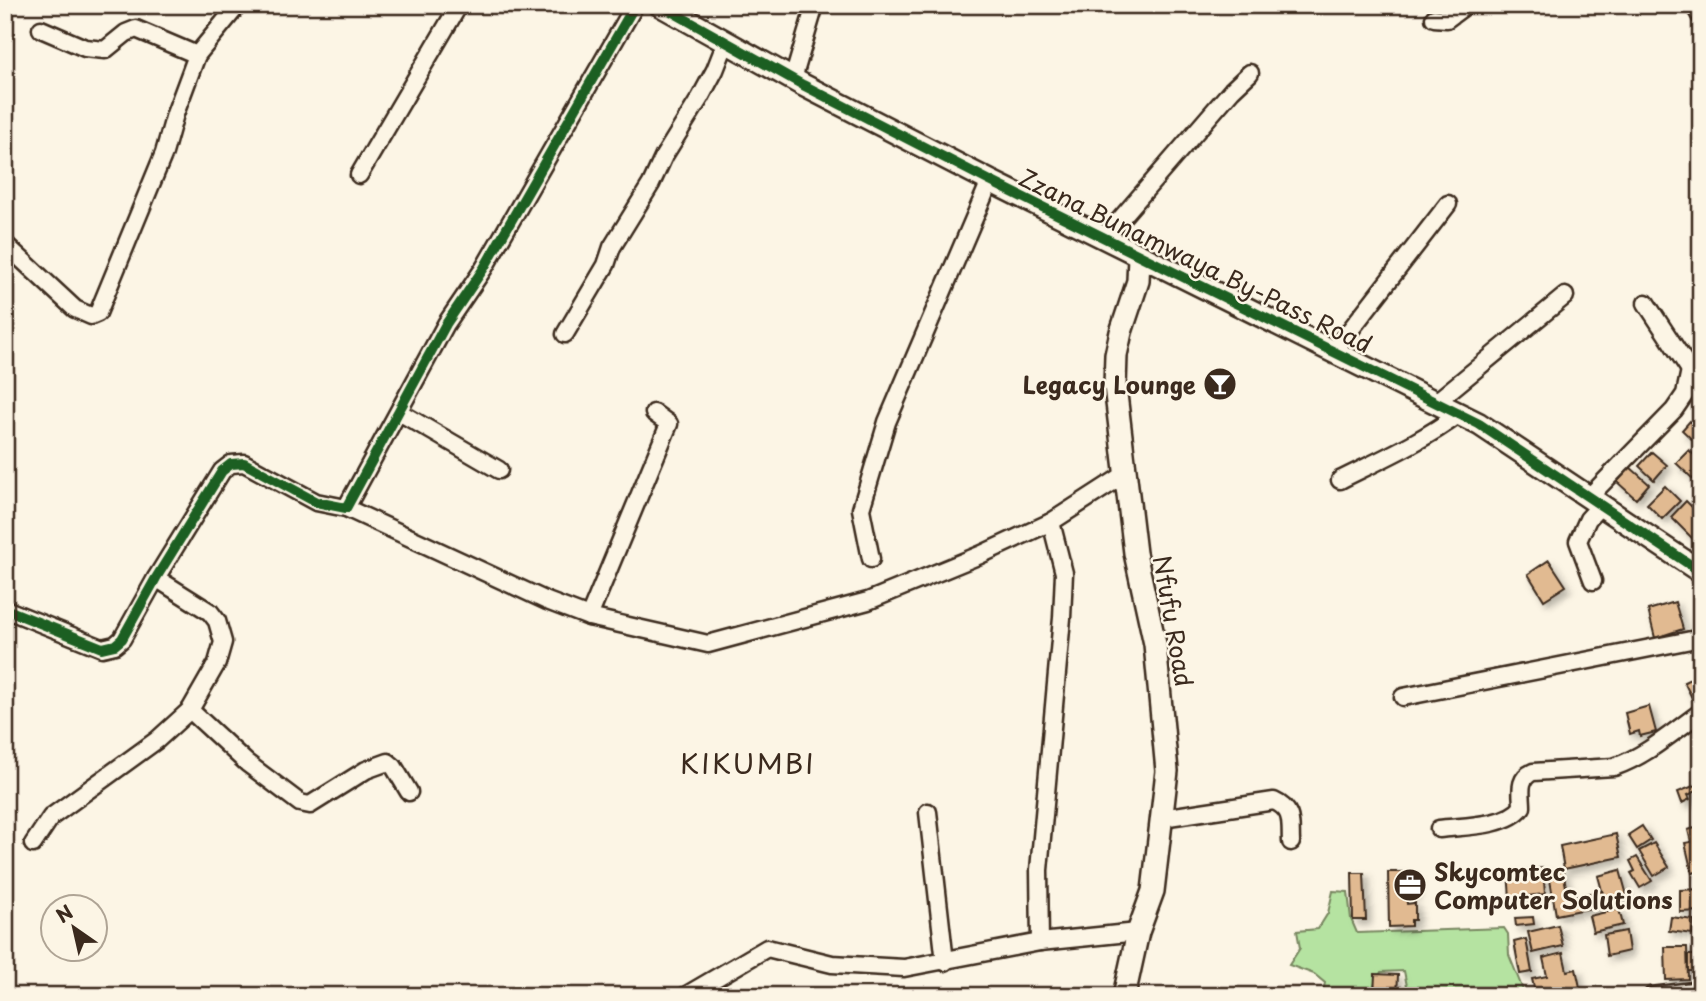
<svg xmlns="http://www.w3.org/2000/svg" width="1706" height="1001" font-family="'Playpen Sans',sans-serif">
  <defs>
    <filter id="shadow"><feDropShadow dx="4.5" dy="4.5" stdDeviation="3.5" flood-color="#0004"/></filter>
  </defs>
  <rect width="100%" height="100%" fill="#fcf5e5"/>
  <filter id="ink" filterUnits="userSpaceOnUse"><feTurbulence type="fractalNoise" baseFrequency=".0143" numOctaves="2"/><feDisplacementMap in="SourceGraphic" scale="14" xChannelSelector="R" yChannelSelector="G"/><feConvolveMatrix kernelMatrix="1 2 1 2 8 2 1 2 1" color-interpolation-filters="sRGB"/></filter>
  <g filter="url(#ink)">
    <path fill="#b5e3a1" stroke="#788660" stroke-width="2" d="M1333,891L1348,892L1351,919L1357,933L1504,928L1508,934L1509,955L1523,990L1522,996H1409L1404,971L1381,972L1371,991L1373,996H1322L1325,983L1314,974L1289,965L1300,948L1297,931L1318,929L1328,913Z"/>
    <g fill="#e1ba91" stroke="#3b2a1e" stroke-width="2" filter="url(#shadow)">
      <path d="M1690,421L1701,431V448L1682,430Z"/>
      <path d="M1689,450L1701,462V474L1694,480L1676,463Z"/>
      <path d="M1652,452L1667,465L1654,480L1639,466Z"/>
      <path d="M1630,467L1649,484L1636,499L1617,482Z"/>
      <path d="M1665,486L1680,501L1662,519L1647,504Z"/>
      <path d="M1686,501L1701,516V531L1693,539L1671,517Z"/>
      <path d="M1549,560L1566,586L1544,600L1528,574Z"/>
      <path d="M1675,602L1683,629L1655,638L1648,610Z"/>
      <path d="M1701,674V694L1692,698L1684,682Z"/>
      <path d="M1649,706L1656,732L1640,736L1639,731L1630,734L1625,713Z"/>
      <path d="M1696,785L1699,790L1688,795L1690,799L1682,803L1678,792Z"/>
      <path d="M1642,826L1651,840L1637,849L1628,835Z"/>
      <path d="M1701,826V871L1692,873L1685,843L1691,842L1688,830Z"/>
      <path d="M1616,834L1621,857L1564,869L1560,846Z"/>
      <path d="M1654,843L1669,867L1654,876L1639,851Z"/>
      <path d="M1637,857L1652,881L1640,888L1631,873L1635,871L1630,861Z"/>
      <path d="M1543,868L1545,894L1510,898L1508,872Z"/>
      <path d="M1620,870L1628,899L1606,905L1598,876Z"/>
      <path d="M1563,871L1568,897L1602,891L1606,905L1556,915L1549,874Z"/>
      <path d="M1388,872H1407V876H1414L1415,894L1406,895L1407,904L1415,903V920H1411V926L1389,927Z"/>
      <path d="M1352,873H1364L1366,920H1353Z"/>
      <path d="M1701,889V911L1680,912V890Z"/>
      <path d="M1619,909L1623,925L1593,932L1589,916Z"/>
      <path d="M1533,917L1534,924L1516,926L1515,918Z"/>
      <path d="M1671,917L1694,920L1692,934L1669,931Z"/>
      <path d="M1558,925L1563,946L1533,953L1528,932Z"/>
      <path d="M1626,931L1629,951L1607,956L1604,935Z"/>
      <path d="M1526,939L1532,972L1520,974L1514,942Z"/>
      <path d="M1665,947H1687L1688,979L1666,980Z"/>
      <path d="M1695,951H1701V977H1695V971H1688V955H1695Z"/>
      <path d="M1563,953L1567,971L1576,969L1580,987L1536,996L1532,979L1547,976L1543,958Z"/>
      <path d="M1375,974L1398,975L1397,996H1374Z"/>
    </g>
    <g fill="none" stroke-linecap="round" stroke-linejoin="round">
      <defs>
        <g id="street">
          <path d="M1694,5L1701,17"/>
          <path d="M1434,18L1447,19L1466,5"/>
          <path d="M41,29L85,48L105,50L126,33L136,29L197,55"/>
          <path d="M793,79L815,5"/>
          <path d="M359,175L459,5"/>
          <path d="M1104,238L1232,90L1250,73"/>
          <path d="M5,244L75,309L91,316L98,313L164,153L175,114L197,55L238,5"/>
          <path d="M1646,303L1690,370"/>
          <path d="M565,334L606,265L612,247L651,184L664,156L700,98L715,70L726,42"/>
          <path d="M1334,351L1448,204"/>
          <path d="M1436,402L1565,296"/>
          <path d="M399,412L499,470"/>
          <path d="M1340,480C1380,460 1423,441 1459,414"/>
          <path d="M1589,497L1674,410L1685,394L1690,370L1701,359"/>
          <path d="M346,508L547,601L589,617L708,644L868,601L980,555L1051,522L1127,473"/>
          <path d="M871,559L861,509L887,422L990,181"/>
          <path d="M1593,581L1578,541L1588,519L1600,506"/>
          <path d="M5,609L102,648L115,645L122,639L156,578L222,471L231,464L244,463L316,502L346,508L446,324L484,268L635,5"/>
          <path d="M589,617L669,424L654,413"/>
          <path d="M1403,697L1701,638"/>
          <path d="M190,710L247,763L300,803L310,805L366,770L388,762L394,767L409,792"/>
          <path d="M928,812L945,962"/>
          <path d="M1162,818L1274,801C1294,810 1290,823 1291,842"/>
          <path d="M1439,829C1463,826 1507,827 1522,807C1522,793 1517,779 1533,772L1614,767C1646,756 1673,732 1701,712"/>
          <path d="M33,844L51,817L157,740L190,710L217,663L223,642L217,621L210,612L156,578"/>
          <path d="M1040,942L1039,870L1062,618L1064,573L1051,522"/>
          <path d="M685,996L767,948L832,964L904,968L1040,942L1138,932"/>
          <path d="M1652,996L1701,990"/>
        </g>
        <g id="secondary">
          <path d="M660,5L803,85L990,181L1479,424L1701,572"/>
          <path d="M1124,996L1138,932L1153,891L1167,771L1155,644L1135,553L1115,386L1116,355L1121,332L1138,281L1139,256"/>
        </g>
      </defs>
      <use href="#street" stroke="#3b2a1e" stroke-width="21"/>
      <use href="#secondary" stroke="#3b2a1e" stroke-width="26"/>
      <use href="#street" stroke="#fcf5e5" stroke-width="16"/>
      <use href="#secondary" stroke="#fcf5e5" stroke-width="21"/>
      <defs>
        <g id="cycleway">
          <path d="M660,5L803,85L990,181L1479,424L1701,572"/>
          <path d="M5,609L102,648L115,645L122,639L156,578L222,471L231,464L244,463L316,502L346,508L446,324L484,268L635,5"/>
        </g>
      </defs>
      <use href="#cycleway" stroke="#fcf5e5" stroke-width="15"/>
      <use href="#cycleway" stroke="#1b5e20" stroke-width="10"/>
    </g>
  </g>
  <defs>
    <symbol id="bar-disc" viewBox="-11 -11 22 22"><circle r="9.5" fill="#3b2a1e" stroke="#fcf5e5"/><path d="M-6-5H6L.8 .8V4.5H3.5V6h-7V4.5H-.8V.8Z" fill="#fff"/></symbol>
    <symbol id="office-disc" viewBox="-11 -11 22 22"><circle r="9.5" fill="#3b2a1e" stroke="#fcf5e5"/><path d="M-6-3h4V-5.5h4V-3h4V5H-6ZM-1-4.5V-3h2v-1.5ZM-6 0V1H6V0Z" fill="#fff"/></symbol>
  </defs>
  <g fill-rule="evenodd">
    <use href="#bar-disc" x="1201" y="365" width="38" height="38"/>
    <use href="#office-disc" x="1391" y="866" width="38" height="38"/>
  </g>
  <g text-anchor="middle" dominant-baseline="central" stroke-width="5" stroke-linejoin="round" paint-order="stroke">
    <g font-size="24" fill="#3b2a1e" stroke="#fcf5e5">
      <text transform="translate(1196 260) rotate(26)">Zzana Bunamwaya By-Pass Road</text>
      <text transform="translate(1174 621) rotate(80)">Nfufu Road</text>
    </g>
    <g font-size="24" font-weight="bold" fill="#3b2a1e" stroke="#fcf5e5" text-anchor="end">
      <text x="1196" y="384">Legacy Lounge</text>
      <text x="1434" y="871" text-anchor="start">Skycomtec<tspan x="1434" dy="28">Computer Solutions</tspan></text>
    </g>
    <g font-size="28" letter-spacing="2" fill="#3b2a1e" stroke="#fcf5e5">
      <text x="748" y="762">KIKUMBI</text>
    </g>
  </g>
  <rect width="1706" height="1001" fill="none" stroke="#fcf5e5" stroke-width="28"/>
  <rect x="14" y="14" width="1678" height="973" fill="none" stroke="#3b2a1e" stroke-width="2.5" filter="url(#ink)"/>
  <g transform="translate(74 928) rotate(326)"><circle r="33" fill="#fcf5e5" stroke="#afa495" stroke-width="2"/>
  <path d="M0-5L12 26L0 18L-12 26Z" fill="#3b2a1e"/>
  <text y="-10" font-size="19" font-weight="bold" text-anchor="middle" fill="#3b2a1e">N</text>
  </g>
</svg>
